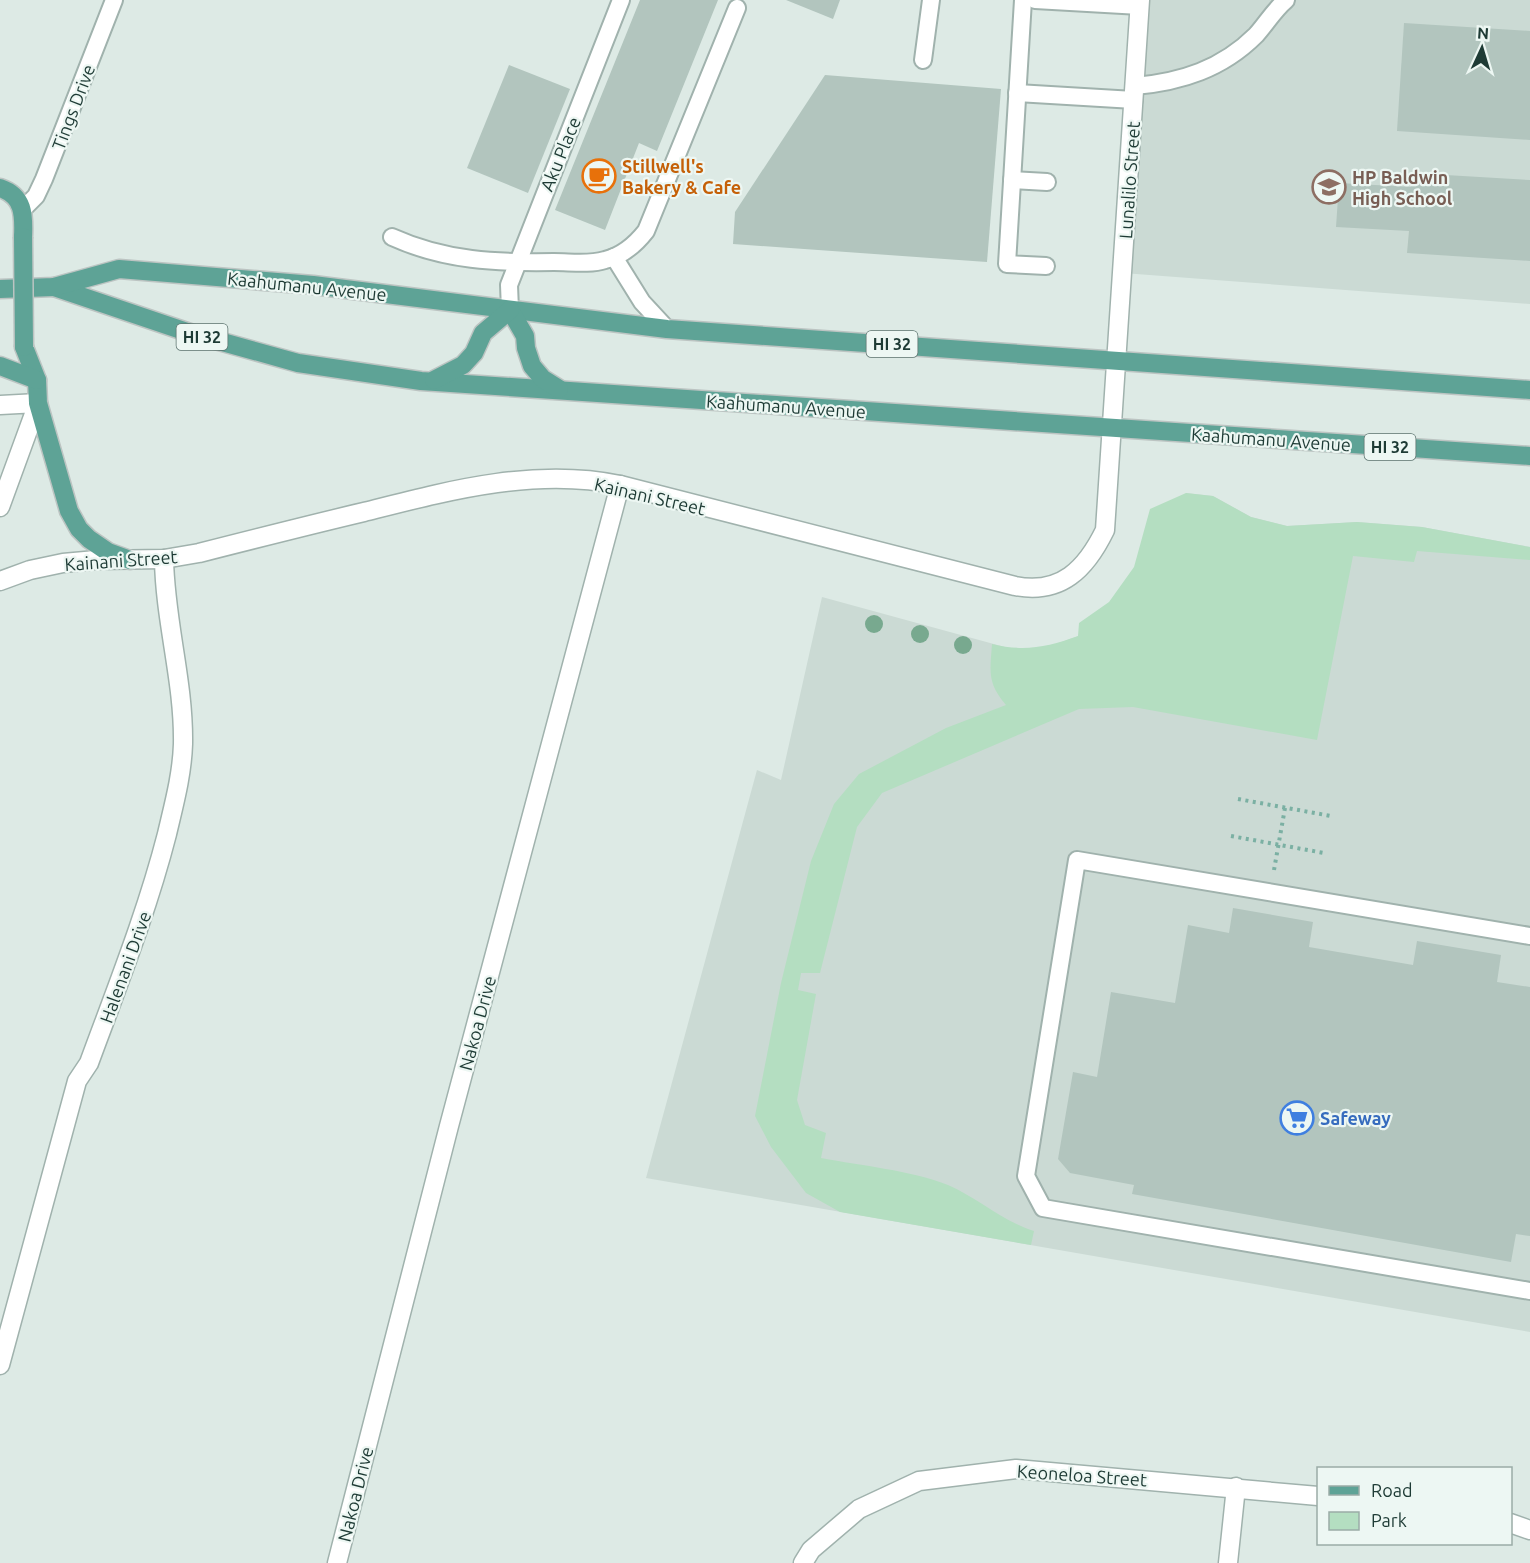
<svg xmlns="http://www.w3.org/2000/svg" width="1530" height="1563" font-family="Ubuntu,sans-serif">
  <rect width="100%" height="100%" fill="#ddeae5"/>
  <g fill="#cbdad4">
    <path d="M1140,0H1530V304L1123,273Z"/>
    <path d="M1186,493L1213,496L1251,517L1287,526L1357,522L1422,527L1530,547V1332L646,1178L757,770L781,780L822,597L1012,649L1044,648L1108,626L1138,599Z"/>
  </g>
  <path fill="#b4dec1" d="M1186,493L1213,496L1251,517L1287,526L1357,522L1422,527L1530,547V560L1417,551L1414,562L1353,556L1317,740L1133,707L1079,709L882,793L857,827L820,973H801L798,990L816,994L797,1100L805,1125L826,1133L821,1158C863,1166 909,1170 948,1185C978,1198 1002,1221 1034,1231L1031,1245L840,1212L806,1193L771,1147L755,1116L781,983L811,861L834,804L859,774L946,728L1006,705C987,683 990,672 992,644C1024,652 1048,647 1078,636L1079,623L1109,602L1134,567L1150,509Z"/>
  <g fill="#b2c5be">
    <path d="M640,0H718L657,151L639,143L605,230L555,210Z"/>
    <path d="M786,0H840L833,19Z"/>
    <path d="M1404,23L1530,31V140L1397,131Z"/>
    <path d="M509,65L570,89L528,193L467,168Z"/>
    <path d="M825,75L1001,89L987,262L733,244L735,212Z"/>
    <path d="M1412,173L1530,180V261L1407,253L1409,231L1336,227L1339,183L1411,187Z"/>
    <path d="M1233,908L1313,922L1309,947L1413,965L1417,941L1501,955L1497,982L1530,987V1236L1516,1234L1511,1262L1132,1194L1134,1185L1070,1173L1058,1159L1073,1072L1097,1077L1111,992L1175,1003L1188,925L1229,933Z"/>
  </g>
  <g fill="none" stroke-linecap="round" stroke-linejoin="round">
    <defs>
      <g id="lane">
        <path d="M1023,0L1007,264L1046,266"/>
        <path d="M1035,0L1140,6"/>
        <path d="M923,60L931,0"/>
        <path d="M1135,86C1181,82 1222,69 1256,35C1266,24 1274,10 1286,0"/>
        <path d="M1017,93L1134,100"/>
        <path d="M1012,180L1047,182"/>
        <path d="M23,209L36,196L44,179L114,0"/>
        <path d="M392,237C445,261 497,263 554,262C571,262 589,265 605,260C622,256 635,245 646,231L737,8"/>
        <path d="M614,257L642,302L667,329"/>
        <path d="M510,310L509,285L621,0"/>
        <path d="M1530,936L1077,860L1026,1176L1043,1208L1530,1291"/>
      </g>
      <g id="street">
        <path d="M0,405L38,403L0,507"/>
        <path d="M0,581L30,570L63,563L96,560L164,559L199,553C254,539 309,525 364,512C447,491 534,467 620,485L1015,586C1061,595 1086,569 1105,530L1140,0"/>
        <path d="M0,1365L77,1081L89,1063C117,987 147,912 167,834C174,804 182,775 183,744C184,681 165,622 164,559"/>
        <path d="M1510,1523L1530,1530"/>
        <path d="M337,1563L449,1126L620,485"/>
        <path d="M803,1563L811,1550L859,1509L919,1481L1016,1469L1318,1496"/>
        <path d="M1228,1563L1236,1487"/>
      </g>
      <g id="primary">
        <path d="M0,188C24,196 24,215 23,237"/>
        <path d="M54,287L190,333L298,363L421,381L1530,456"/>
        <path d="M0,289L54,287L119,269L313,285L667,329L1530,390"/>
        <path d="M510,310L525,336L526,348L532,366L543,379L559,389"/>
        <path d="M24,347L37,380L38,403L69,511L79,529L89,539L108,552L130,560"/>
        <path d="M0,366L37,380"/>
        <path d="M434,380L463,365L474,353L483,333L510,310"/>
      </g>
    </defs>
    <use href="#lane" stroke="#a0b2ad" stroke-width="20"/>
    <use href="#street" stroke="#a0b2ad" stroke-width="21"/>
    <use href="#primary" stroke="#bcc4c2" stroke-width="21"/>
    <g stroke="#7bb0a3" stroke-width="4" stroke-dasharray="3 4.5" stroke-linecap="butt">
      <path d="M1238,799L1331,816"/>
      <path d="M1231,836L1324,853"/>
      <path d="M1274,870L1285,808"/>
    </g>
    <use href="#lane" stroke="#fff" stroke-width="16"/>
    <use href="#street" stroke="#fff" stroke-width="18"/>
    <use href="#primary" stroke="#5ea396" stroke-width="18"/>
    <defs>
      <path id="primary-bridge" d="M23,237L24,347"/>
    </defs>
    <use href="#primary-bridge" stroke="#bcc4c2" stroke-width="21" stroke-linecap="butt"/>
    <use href="#primary-bridge" stroke="#5ea396" stroke-width="18"/>
  </g>
  <g fill="#78a98f">
    <circle cx="874" cy="624" r="9"/>
    <circle cx="920" cy="634" r="9"/>
    <circle cx="963" cy="645" r="9"/>
  </g>
  <defs>
    <symbol id="cafe-ring" viewBox="-11 -11 22 22"><circle r="9.5" fill="#edf7f3" stroke="#e8710a" stroke-width="1.5"/><path d="M-5.5-4.5H6V0H3Q3 3.5 0 3.5H-2.5Q-5.5 3.5-5.5 0ZM3-3.2v2h1.7v-2ZM-6 4.5H4V6H-6Z" fill="#e8710a"/></symbol>
    <symbol id="school-ring" viewBox="-11 -11 22 22"><circle r="9.5" fill="#edf7f3" stroke="#8d6e63" stroke-width="1.5"/><path d="M0-5L7-2L0 1L-7-2ZM-4 1L0 2.5L4 1V4Q0 6-4 4Z" fill="#8d6e63"/></symbol>
    <symbol id="supermarket-ring" viewBox="-11 -11 22 22"><circle r="9.5" fill="#edf7f3" stroke="#3f7fe0" stroke-width="1.5"/><path d="M-6-5.5h2.5l.6 2H6L4.5 2H-2.5L-4.4-4H-6ZM-1.5 3.2a1.3 1.3 0 1 0 .1 0ZM3 3.2a1.3 1.3 0 1 0 .1 0Z" fill="#3f7fe0"/></symbol>
  </defs>
  <g fill-rule="evenodd">
    <use href="#cafe-ring" x="580" y="157" width="38" height="38"/>
    <use href="#school-ring" x="1310" y="168" width="38" height="38"/>
    <use href="#supermarket-ring" x="1278" y="1099" width="38" height="38"/>
  </g>
  <g text-anchor="middle" dominant-baseline="central" stroke-width="4.5" stroke-linejoin="round" paint-order="stroke">
    <g fill="#edf7f3" stroke="#5c736e" stroke-width="1.5">
      <rect x="176.5" y="324" width="51" height="26" rx="4.5"/>
      <rect x="866.5" y="331" width="51" height="26" rx="4.5"/>
      <rect x="1364.5" y="434" width="51" height="26" rx="4.5"/>
    </g>
    <g font-size="16" font-weight="bold" fill="#1e3b35">
      <text x="202" y="337">HI 32</text>
      <text x="892" y="344">HI 32</text>
      <text x="1390" y="447">HI 32</text>
    </g>
    <g font-size="18" fill="#1e3b35" stroke="#edf7f3">
      <text transform="translate(73 107) rotate(-69)">Tings Drive</text>
      <text transform="translate(560 154) rotate(-68)">Aku Place</text>
      <text transform="translate(1129 180) rotate(-86)">Lunalilo Street</text>
      <text transform="translate(307 286) rotate(6)">Kaahumanu Avenue</text>
      <text transform="translate(786 406) rotate(4)">Kaahumanu Avenue</text>
      <text transform="translate(1271 439) rotate(4)">Kaahumanu Avenue</text>
      <text transform="translate(650 496) rotate(13)">Kainani Street</text>
      <text transform="translate(121 560) rotate(-4)">Kainani Street</text>
      <text transform="translate(125 967) rotate(-70)">Halenani Drive</text>
      <text transform="translate(477 1023) rotate(-75)">Nakoa Drive</text>
      <text transform="translate(1082 1475) rotate(4)">Keoneloa Street</text>
      <text transform="translate(355 1494) rotate(-76)">Nakoa Drive</text>
    </g>
    <g font-size="18" font-weight="bold" fill="#c56008" stroke="#edf7f3" text-anchor="start">
      <text x="622" y="166">Stillwell's<tspan x="622" dy="21">Bakery &amp; Cafe</tspan></text>
    </g>
    <g font-size="18" font-weight="bold" fill="#785e54" stroke="#edf7f3" text-anchor="start">
      <text x="1352" y="177">HP Baldwin<tspan x="1352" dy="21">High School</tspan></text>
    </g>
    <g font-size="18" font-weight="bold" fill="#366cbe" stroke="#edf7f3" text-anchor="start">
      <text x="1320" y="1118">Safeway</text>
    </g>
  </g>
  <rect x="1317" y="1467" width="195" height="78" fill="#edf7f3" stroke="#9aaca7" stroke-width="1.5"/>
  <rect x="1329" y="1486" width="30" height="9" fill="#5ea396" stroke="#9aaca7" stroke-width="1.5"/>
  <text x="1371" y="1497" font-size="18" fill="#1e3b35">Road</text>
  <rect x="1329" y="1512" width="30" height="18" fill="#b4dec1" stroke="#9aaca7" stroke-width="1.5"/>
  <text x="1371" y="1527" font-size="18" fill="#1e3b35">Park</text>
  <g transform="translate(1482 48) rotate(4)" stroke="#edf7f3" stroke-width="4.5" paint-order="stroke">
  <path d="M0-4.5L10 22L0 15L-10 22Z" fill="#1e3b35"/>
  <text y="-9" font-size="16" font-weight="bold" text-anchor="middle" fill="#1e3b35">N</text>
  </g>
</svg>
